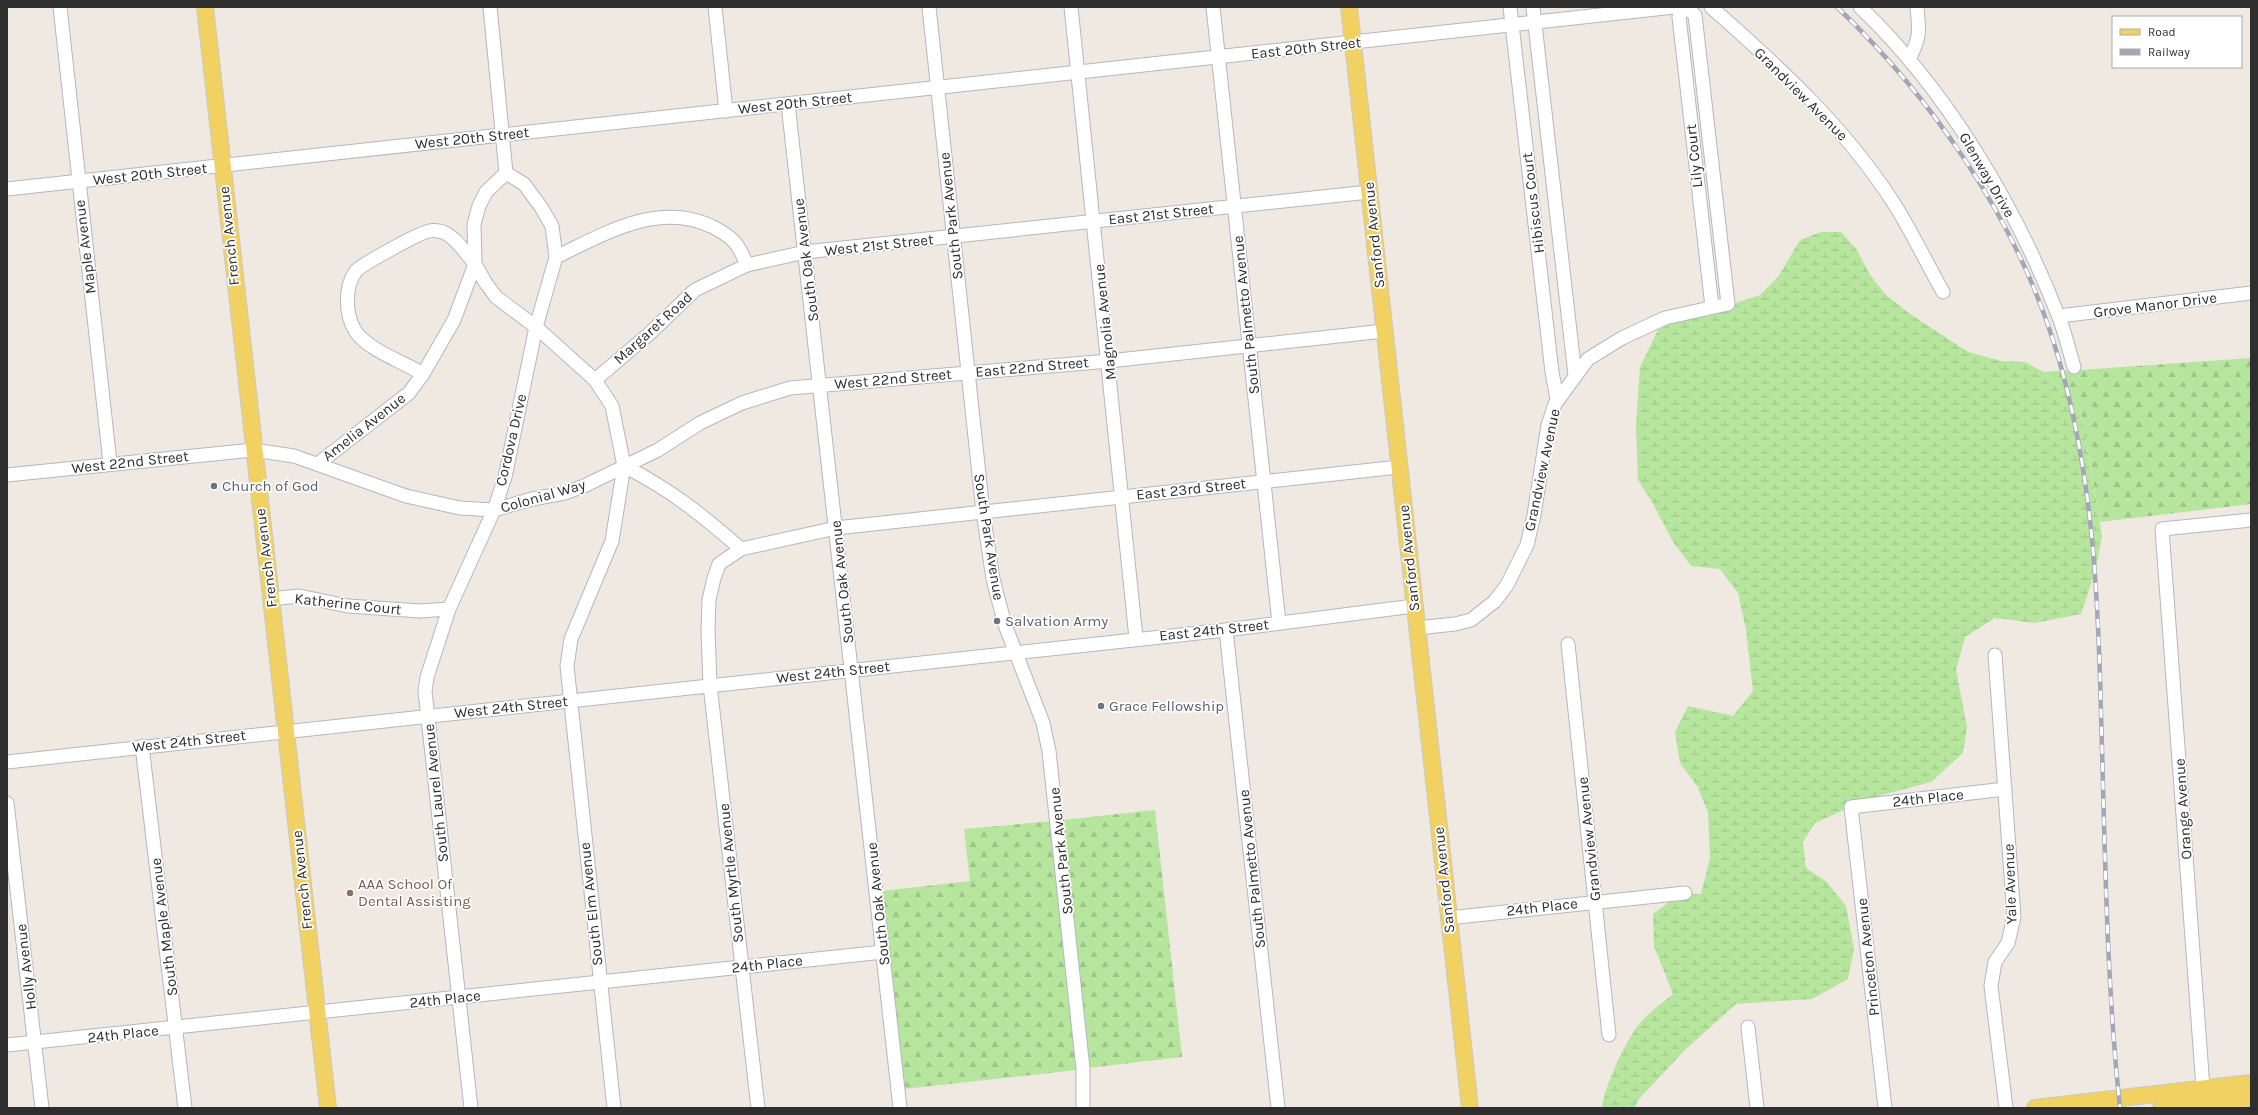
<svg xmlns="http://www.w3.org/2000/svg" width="2258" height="1115" font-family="Karla,sans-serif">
  <defs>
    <pattern id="forest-firs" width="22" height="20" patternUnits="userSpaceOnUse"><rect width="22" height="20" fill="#b6e59e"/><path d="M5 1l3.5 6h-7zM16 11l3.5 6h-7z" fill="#9dc588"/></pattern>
    <pattern id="wetland-marsh" width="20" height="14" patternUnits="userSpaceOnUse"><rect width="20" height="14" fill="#b6e59e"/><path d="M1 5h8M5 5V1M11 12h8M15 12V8" fill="none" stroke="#9dc588"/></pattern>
  </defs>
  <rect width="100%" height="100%" fill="#efe9e1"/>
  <g fill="url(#forest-firs)">
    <path d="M2251,358V504L2100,522L2081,410L2044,372L2070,370L2071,374L2080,370Z"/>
    <path d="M1155,810L1182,1057L1088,1068L1063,820Z"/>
    <path d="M1053,821L1078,1070L903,1089L882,891L970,881L964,829Z"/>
  </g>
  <path fill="url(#wetland-marsh)" d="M1821,232H1841L1857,250L1870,275L1886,295L1910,314L1968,352L2001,361L2025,362L2044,372L2081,410L2102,536L2096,569L2081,614L2034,623L1995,618L1965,637L1956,670L1967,727L1963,753L1931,782L1867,799L1846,802V809L1815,823L1803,842L1806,868L1827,882L1846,906L1854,949L1848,979L1812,999L1736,1004L1685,1050L1639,1099L1634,1108H1602C1604,1087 1626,1040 1640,1023C1650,1012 1662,1003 1673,994L1654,946L1653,914L1673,899L1690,898V894H1701L1710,858L1708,812L1697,786L1680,763L1675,732L1688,706L1733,716L1753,691L1746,630L1738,593L1720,569L1691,566L1673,542L1652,502L1638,480L1636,426L1640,367L1658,330L1678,320L1733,309V304L1760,295L1778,277L1800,240Z"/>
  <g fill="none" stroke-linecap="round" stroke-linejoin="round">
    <defs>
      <g id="minor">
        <path d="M60,7L110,463"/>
        <path d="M490,7L506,173L486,192L479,206L474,224L475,264L485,282L496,297L536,327L595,380L612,406L624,466L612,541L571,639L567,666L614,1108"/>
        <path d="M715,7L726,111"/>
        <path d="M929,7L983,512L993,579L1005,625L1043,723L1049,751L1083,1069V1108"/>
        <path d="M1071,7L1136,638"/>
        <path d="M1213,7L1279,623"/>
        <path d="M1510,7L1552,372L1557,399"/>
        <path d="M1533,7L1575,375"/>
        <path d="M1684,7L1679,17L1712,307"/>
        <path d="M1711,7C1778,66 1844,126 1893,202C1911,230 1926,262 1943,292"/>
        <path d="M1860,7C1946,89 2015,205 2058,315C2065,332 2069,350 2074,367"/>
        <path d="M1909,59C1921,37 1919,31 1917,7"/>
        <path d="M788,104L900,1108"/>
        <path d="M7,189L1674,7"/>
        <path d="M556,257C604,234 658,201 711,226C733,237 738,243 747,265"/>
        <path d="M2059,316L2251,293"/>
        <path d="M595,380L649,334L695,290L747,265L805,252L1369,192"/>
        <path d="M319,463L409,393L423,374L454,320L475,264C466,254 456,237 443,232C440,231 433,230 430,231C422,231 361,265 356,271C344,287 345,316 356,332C368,350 404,362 423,374"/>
        <path d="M624,466C671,490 701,514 741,549"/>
        <path d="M7,475L253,450L294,456L406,496L460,508L494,510L532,499L565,493L584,486L658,450L700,423L742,403L790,388L1109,361L1384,331"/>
        <path d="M271,599L299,596L348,606L420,611L449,609"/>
        <path d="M1417,628L1455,624L1471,620L1495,601L1507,585L1527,545L1534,515L1548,425L1555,404L1588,359L1622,338L1665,318L1728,304L1695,15L1686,7"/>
        <path d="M1226,630L1278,1108"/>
        <path d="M1568,644L1609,1035"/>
        <path d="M1995,655L2014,917L2008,943L1995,962L1991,986L2006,1108"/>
        <path d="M142,746L185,1108"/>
        <path d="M7,762L1226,630L1414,606"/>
        <path d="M7,803L42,1108"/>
        <path d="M1448,918L1685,893"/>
        <path d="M1748,1027L1757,1108"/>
        <path d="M7,1045L883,952"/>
        <path d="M2203,1088L2162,529L2251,520"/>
        <path d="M471,1108L425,691L427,677L449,609L494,510L505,477L536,327L556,257L552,226L541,207L524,184L506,173"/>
        <path d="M758,1108L710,685L708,630L709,600L714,578L719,564L741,549L836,528L1399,467"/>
        <path d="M1885,1108L1851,807L2005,789"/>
      </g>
      <g id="major">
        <path d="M205,7L328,1108"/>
        <path d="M1349,7L1470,1108"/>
        <path d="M2035,1108L2251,1083"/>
        <path d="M2161,1108L2251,1098"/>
      </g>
    </defs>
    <use href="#minor" stroke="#b4b7c1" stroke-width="15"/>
    <use href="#major" stroke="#c9c9c9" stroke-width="18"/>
    <use href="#minor" stroke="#fff" stroke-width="13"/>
    <use href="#major" stroke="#f2d163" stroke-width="16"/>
    <defs>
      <path id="rail" d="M1837,7C1931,97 2013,215 2053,340C2092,463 2098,586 2101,713C2105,845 2106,977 2120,1108"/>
    </defs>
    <use href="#rail" stroke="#a3a6b8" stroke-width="4.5"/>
    <use href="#rail" stroke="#fff" stroke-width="3" stroke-dasharray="9" stroke-linecap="butt"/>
  </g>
  <g fill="#6b7280" stroke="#fff" stroke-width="1.5">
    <circle cx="214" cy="486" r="4"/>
    <circle cx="997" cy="621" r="4"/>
    <circle cx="1101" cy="706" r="4"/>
  </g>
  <circle fill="#8d6e63" stroke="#fff" stroke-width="1.5" cx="350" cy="893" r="4"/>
  <g text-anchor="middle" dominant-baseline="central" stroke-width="3.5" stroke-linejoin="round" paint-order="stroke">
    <g font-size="15" fill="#2e2e2e" stroke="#fff">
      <text transform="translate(1306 48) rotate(-6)">East 20th Street</text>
      <text transform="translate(1801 94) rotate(45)">Grandview Avenue</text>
      <text transform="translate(795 103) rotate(-6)">West 20th Street</text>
      <text transform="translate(472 138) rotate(-6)">West 20th Street</text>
      <text transform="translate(1694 156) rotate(-96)">Lily Court</text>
      <text transform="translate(150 174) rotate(-6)">West 20th Street</text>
      <text transform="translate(1987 175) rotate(60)">Glenway Drive</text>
      <text transform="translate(1533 203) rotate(-97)">Hibiscus Court</text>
      <text transform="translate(1161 214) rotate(-6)">East 21st Street</text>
      <text transform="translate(951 216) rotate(-96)">South Park Avenue</text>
      <text transform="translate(1374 235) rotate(-96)">Sanford Avenue</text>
      <text transform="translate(229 236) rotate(-96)">French Avenue</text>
      <text transform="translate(879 245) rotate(-6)">West 21st Street</text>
      <text transform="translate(85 247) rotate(-97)">Maple Avenue</text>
      <text transform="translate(806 260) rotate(-97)">South Oak Avenue</text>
      <text transform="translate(2155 305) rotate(-7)">Grove Manor Drive</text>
      <text transform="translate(1246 315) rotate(-96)">South Palmetto Avenue</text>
      <text transform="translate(1105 322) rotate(-96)">Magnolia Avenue</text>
      <text transform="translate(653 328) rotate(-42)">Margaret Road</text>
      <text transform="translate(1032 367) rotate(-5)">East 22nd Street</text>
      <text transform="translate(893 379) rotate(-5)">West 22nd Street</text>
      <text transform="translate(364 427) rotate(-38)">Amelia Avenue</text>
      <text transform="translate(511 440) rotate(-77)">Cordova Drive</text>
      <text transform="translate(130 462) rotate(-6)">West 22nd Street</text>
      <text transform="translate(1542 470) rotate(-78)">Grandview Avenue</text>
      <text transform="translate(1191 489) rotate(-6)">East 23rd Street</text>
      <text transform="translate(543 496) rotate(-16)">Colonial Way</text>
      <text transform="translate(989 537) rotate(81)">South Park Avenue</text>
      <text transform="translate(266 558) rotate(-97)">French Avenue</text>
      <text transform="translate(1409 558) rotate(-96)">Sanford Avenue</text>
      <text transform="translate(842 582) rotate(-96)">South Oak Avenue</text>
      <text transform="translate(348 604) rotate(6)">Katherine Court</text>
      <text transform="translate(1214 630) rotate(-6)">East 24th Street</text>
      <text transform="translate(833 672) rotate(-6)">West 24th Street</text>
      <text transform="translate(511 707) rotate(-6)">West 24th Street</text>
      <text transform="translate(189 741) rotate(-6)">West 24th Street</text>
      <text transform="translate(436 793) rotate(-96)">South Laurel Avenue</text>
      <text transform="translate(1928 798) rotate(-6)">24th Place</text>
      <text transform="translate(2183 809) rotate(-94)">Orange Avenue</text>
      <text transform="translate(1589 839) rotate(-96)">Grandview Avenue</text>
      <text transform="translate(1061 851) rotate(-96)">South Park Avenue</text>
      <text transform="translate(1252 869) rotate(-96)">South Palmetto Avenue</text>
      <text transform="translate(731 873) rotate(-96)">South Myrtle Avenue</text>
      <text transform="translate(302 880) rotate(-96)">French Avenue</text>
      <text transform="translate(1444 880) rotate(-96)">Sanford Avenue</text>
      <text transform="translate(2010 884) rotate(-92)">Yale Avenue</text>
      <text transform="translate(591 904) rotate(-96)">South Elm Avenue</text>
      <text transform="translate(878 904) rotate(-96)">South Oak Avenue</text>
      <text transform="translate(1542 907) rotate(-6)">24th Place</text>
      <text transform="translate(164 927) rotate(-97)">South Maple Avenue</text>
      <text transform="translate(1868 957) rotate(-96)">Princeton Avenue</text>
      <text transform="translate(767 964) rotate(-6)">24th Place</text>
      <text transform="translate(26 967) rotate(-97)">Holly Avenue</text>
      <text transform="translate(445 999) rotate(-6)">24th Place</text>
      <text transform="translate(123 1034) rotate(-6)">24th Place</text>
    </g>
    <g font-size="15" fill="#5b616d" stroke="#fff" text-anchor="start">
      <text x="222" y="486">Church of God</text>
      <text x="1005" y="621">Salvation Army</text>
      <text x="1109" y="706">Grace Fellowship</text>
    </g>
    <g font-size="15" fill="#785e54" stroke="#fff" text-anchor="start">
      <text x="358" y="884">AAA School Of<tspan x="358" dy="17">Dental Assisting</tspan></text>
    </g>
  </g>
  <rect width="2258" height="1115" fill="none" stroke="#2e2e2e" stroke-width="16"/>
  <rect x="2112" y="16" width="130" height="52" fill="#ffffff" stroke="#ababab"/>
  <rect x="2120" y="29" width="20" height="6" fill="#f2d163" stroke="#ababab"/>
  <text x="2148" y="36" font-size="12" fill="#2e2e2e">Road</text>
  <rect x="2120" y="49" width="20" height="6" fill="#a3a6b8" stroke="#ababab"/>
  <text x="2148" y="56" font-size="12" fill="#2e2e2e">Railway</text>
</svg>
